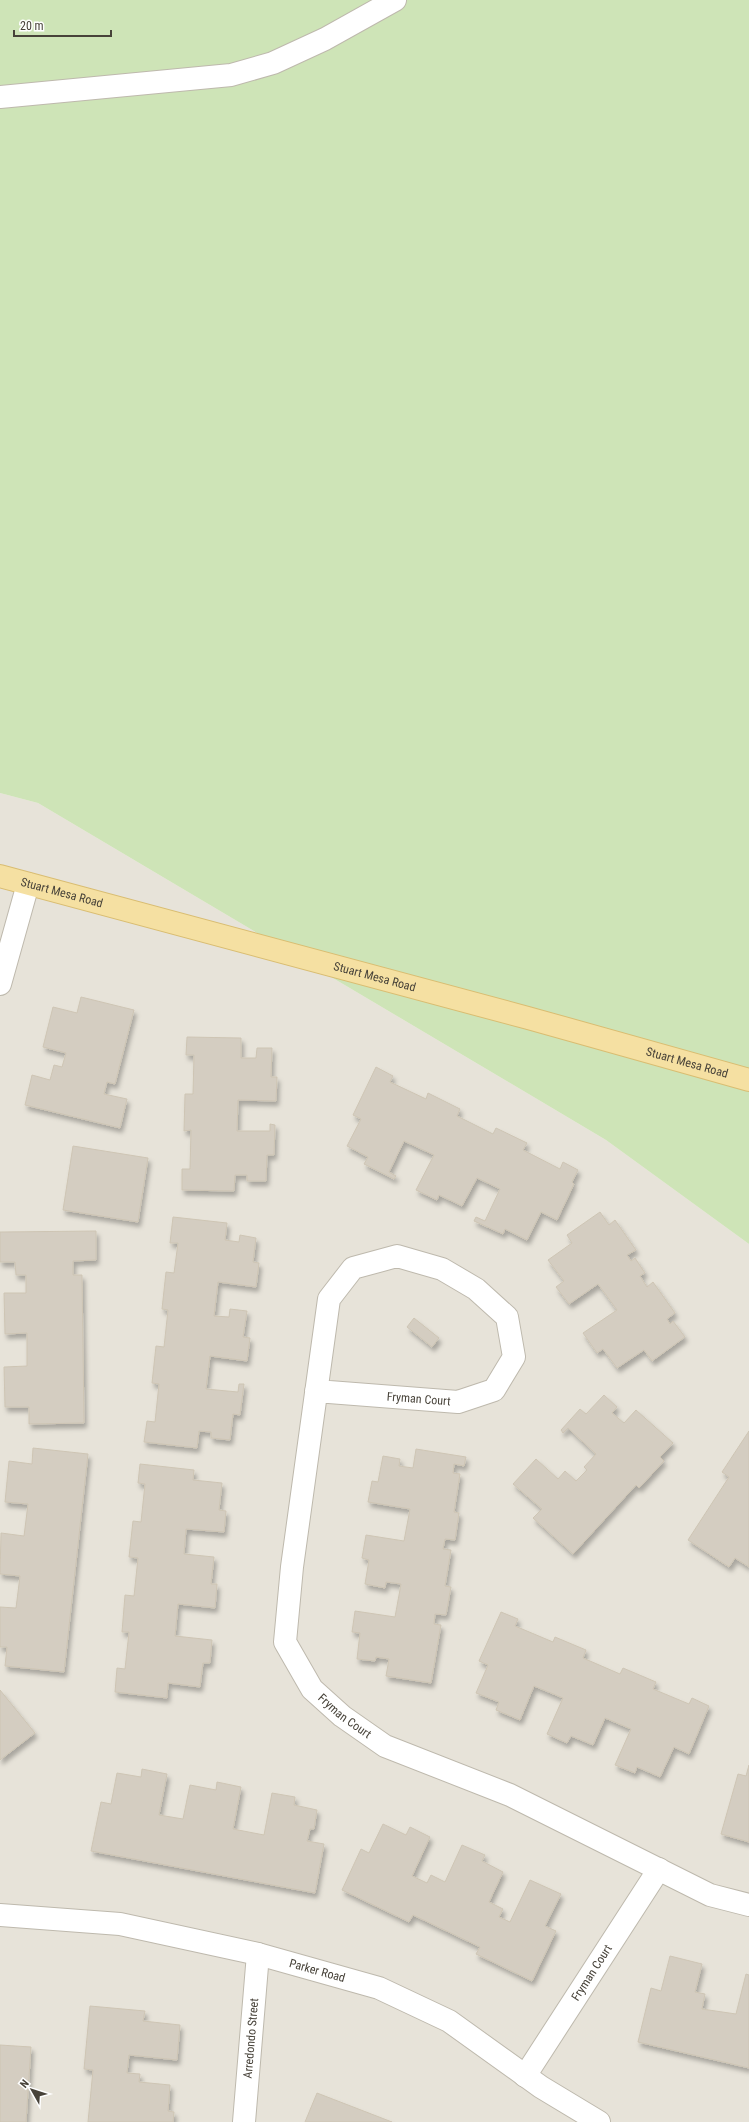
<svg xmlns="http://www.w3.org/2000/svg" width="749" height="2122" font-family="'Roboto Condensed',sans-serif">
  <defs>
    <filter id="shadow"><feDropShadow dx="2.5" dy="4.5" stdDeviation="2" flood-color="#0004"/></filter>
  </defs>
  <rect width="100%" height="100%" fill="#f4f1ea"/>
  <path fill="#e7e3d9" d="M0,793L38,803L606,1140L749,1244V2122H0Z"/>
  <path fill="#cee4b7" d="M0,0H749V1244L606,1140L38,803L0,793Z"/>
  <g fill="#d4cdc1" stroke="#cec5b4" filter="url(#shadow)">
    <path d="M81,997L134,1010L115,1084L107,1082L104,1094L127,1099L120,1128L25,1105L32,1075L50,1080L54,1065L62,1067L66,1053L43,1047L53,1007L77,1013Z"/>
    <path d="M187,1037L241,1038V1058H256L257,1048H272L271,1077H277L276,1101L238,1100L237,1131H270V1124L275,1125L274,1155H267L266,1181H247V1175H235L234,1191L182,1190V1169H190L191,1130L184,1131L185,1094H193L194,1055H186Z"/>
    <path d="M376,1067L393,1076L390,1082L426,1099L428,1093L460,1109L457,1116L493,1134L496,1128L527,1143L523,1150L560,1169L563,1162L578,1170L572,1182L574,1184L557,1220L541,1212L527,1240L505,1229L503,1234L474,1221L476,1217L485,1221L500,1189L477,1178L462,1206L439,1195L437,1200L416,1190L434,1155L404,1141L389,1172L396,1176L394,1179L364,1164L368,1157L347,1146L361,1119L353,1115Z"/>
    <path d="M73,1146L148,1158L138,1222L63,1210Z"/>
    <path d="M600,1212L609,1225L615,1220L636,1250L627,1255L631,1261L635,1258L645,1273L640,1276L647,1287L653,1282L675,1313L667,1319L670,1324L673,1321L685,1337L652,1361L644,1350L617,1368L603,1349L597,1353L583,1333L617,1310L598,1284L569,1304L556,1287L564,1281L548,1260L572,1243L567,1235Z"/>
    <path d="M173,1217L227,1223L225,1240L239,1242L240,1235L256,1238L253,1262L259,1263L256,1287L218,1282L214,1316L229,1317L230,1309L247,1311L243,1337L250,1338L247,1361L210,1356L206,1389L238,1392L239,1384H244L240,1415L233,1414L230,1440L211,1438V1432L199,1431L197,1448L144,1442L147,1421L155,1422L159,1384L152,1383L156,1346L164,1347L168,1310L162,1309L166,1272L174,1273L178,1243H170Z"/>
    <path d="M96,1231V1260L73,1261V1275H82L84,1423L29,1424V1407H5L4,1367L27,1366V1333L5,1334L4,1293H26V1275H16L15,1262H0V1232Z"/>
    <path d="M414,1318L439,1338L432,1347L407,1327Z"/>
    <path d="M604,1395L617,1407L612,1413L624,1423L636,1410L673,1443L660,1457L664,1461L639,1488L636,1485L573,1554L533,1518L542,1509L513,1484L536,1459L558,1479L565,1471L576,1481L587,1470L584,1467L596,1454L568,1428L563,1433L561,1430L580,1409L586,1414Z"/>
    <path d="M749,1431V1567L735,1558L729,1567L688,1540L729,1477L722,1472Z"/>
    <path d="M33,1448L88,1454L64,1672L5,1666L7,1647H0V1607L16,1608L20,1576L0,1574L1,1533L24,1536L28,1504L5,1502L9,1461L32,1464Z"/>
    <path d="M416,1449L466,1457L464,1466L454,1464L453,1473L460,1474L454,1512L459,1513L455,1540L445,1539L443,1549L451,1550L445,1586L451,1587L446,1615L435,1614L434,1624L441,1625L431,1683L386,1676L389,1659L376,1657L375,1661L357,1659L360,1633L352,1632L355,1611L395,1617L401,1584L386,1582L385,1588L365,1584L369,1560L362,1558L366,1535L404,1541L410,1509L368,1502L372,1481L378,1482L383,1456L400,1459L399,1466L413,1468Z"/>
    <path d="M140,1464L194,1470L193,1480L222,1483L219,1510L226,1511L224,1532L186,1529L184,1554L214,1557L211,1584H217L215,1608L178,1604L175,1636L212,1640L210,1663H203L200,1687L168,1683L167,1698L115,1692L117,1668L125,1669L129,1632H122L125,1595L134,1596L138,1558L129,1557L133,1521L141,1522L145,1484L138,1483Z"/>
    <path d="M501,1612L518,1619L515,1626L553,1642L555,1637L586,1650L583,1658L620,1674L623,1668L656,1682L653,1689L689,1704L692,1698L709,1706L689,1754L674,1747L660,1777L637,1767L635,1773L615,1765L631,1729L605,1718L593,1745L571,1736L567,1743L547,1734L563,1698L534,1686L520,1720L496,1710L499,1702L476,1693L488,1665L479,1661Z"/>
    <path d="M0,1690L35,1733L0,1760Z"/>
    <path d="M749,1765V1842L721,1834L738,1774L746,1776Z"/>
    <path d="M142,1769L167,1774L159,1815L183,1819L190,1785L216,1790L217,1782L241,1787L233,1829L264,1835L272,1793L295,1797L294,1805L317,1810L314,1829H310L307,1841L324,1844L315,1893L91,1851L101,1802L111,1804L117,1773L141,1777Z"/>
    <path d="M383,1824L406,1835L410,1827L430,1837L412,1876L427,1883L431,1875L445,1882L462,1845L485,1855L482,1861L503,1872L489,1902L503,1909L499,1917L510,1922L530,1880L561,1894L545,1926L556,1931L532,1981L476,1954L480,1947L413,1915L409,1922L342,1890L361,1849L369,1853Z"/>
    <path d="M670,1956L702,1964L695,1992L705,1994L702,2009L736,2014L746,1974L749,1975V2068L638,2042L651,1988L661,1991Z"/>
    <path d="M90,2006L145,2011L143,2021L180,2025L177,2060L129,2055L127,2073L140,2074L139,2082L170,2085L168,2111L174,2112L173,2122H88L93,2070L84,2069Z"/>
    <path d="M0,2045L31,2047L26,2122H0Z"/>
    <path d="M317,2093L392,2122H305Z"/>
  </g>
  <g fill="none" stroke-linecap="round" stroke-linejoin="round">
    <defs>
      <g id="minor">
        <path d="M0,97L231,75L273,63L325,39L395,0"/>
        <path d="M0,984L28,884"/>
        <path id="s1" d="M316,1391L458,1402L494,1390L514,1357L507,1317L476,1289L442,1269L397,1256L353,1268L329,1299L292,1567L285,1642L312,1689L342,1716L385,1746L510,1795L710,1895L749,1905"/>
        <path id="s2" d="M0,1915L120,1924L258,1954L379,1988L449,2021L541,2087L599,2122"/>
        <path id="s3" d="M525,2076L659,1869"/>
        <path id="s4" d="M244,2122L258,1954"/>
      </g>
      <g id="major">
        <path id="s5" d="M0,876L528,1018L749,1080"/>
      </g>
    </defs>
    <use href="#minor" stroke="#beb9ad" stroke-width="24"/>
    <use href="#major" stroke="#d9bd72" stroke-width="24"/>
    <use href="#minor" stroke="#fff" stroke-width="22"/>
    <use href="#major" stroke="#f5e0a2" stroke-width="22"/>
  </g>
  <g text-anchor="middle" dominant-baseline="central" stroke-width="3.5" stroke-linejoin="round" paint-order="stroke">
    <g font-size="12" fill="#474239" stroke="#fff">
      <text stroke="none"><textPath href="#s5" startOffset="64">Stuart Mesa Road</textPath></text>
      <text stroke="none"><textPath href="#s5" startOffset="388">Stuart Mesa Road</textPath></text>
      <text stroke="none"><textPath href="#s5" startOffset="712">Stuart Mesa Road</textPath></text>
      <text stroke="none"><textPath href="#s1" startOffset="103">Fryman Court</textPath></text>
      <text stroke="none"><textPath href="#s1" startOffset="915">Fryman Court</textPath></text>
      <text stroke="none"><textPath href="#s2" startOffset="323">Parker Road</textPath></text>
      <text stroke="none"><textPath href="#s3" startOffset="123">Fryman Court</textPath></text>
      <text stroke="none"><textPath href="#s4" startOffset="84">Arredondo Street</textPath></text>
    </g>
  </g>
  <g transform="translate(32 2090) rotate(309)" stroke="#ffffff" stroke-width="3" paint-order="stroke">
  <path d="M0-3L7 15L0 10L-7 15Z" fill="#474239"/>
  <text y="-6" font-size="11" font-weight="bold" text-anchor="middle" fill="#474239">N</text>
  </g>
  <path d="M14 30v6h97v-6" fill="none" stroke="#474239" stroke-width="2"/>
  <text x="20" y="30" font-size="12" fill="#474239" stroke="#ffffff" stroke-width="3" paint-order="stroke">20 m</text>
</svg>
